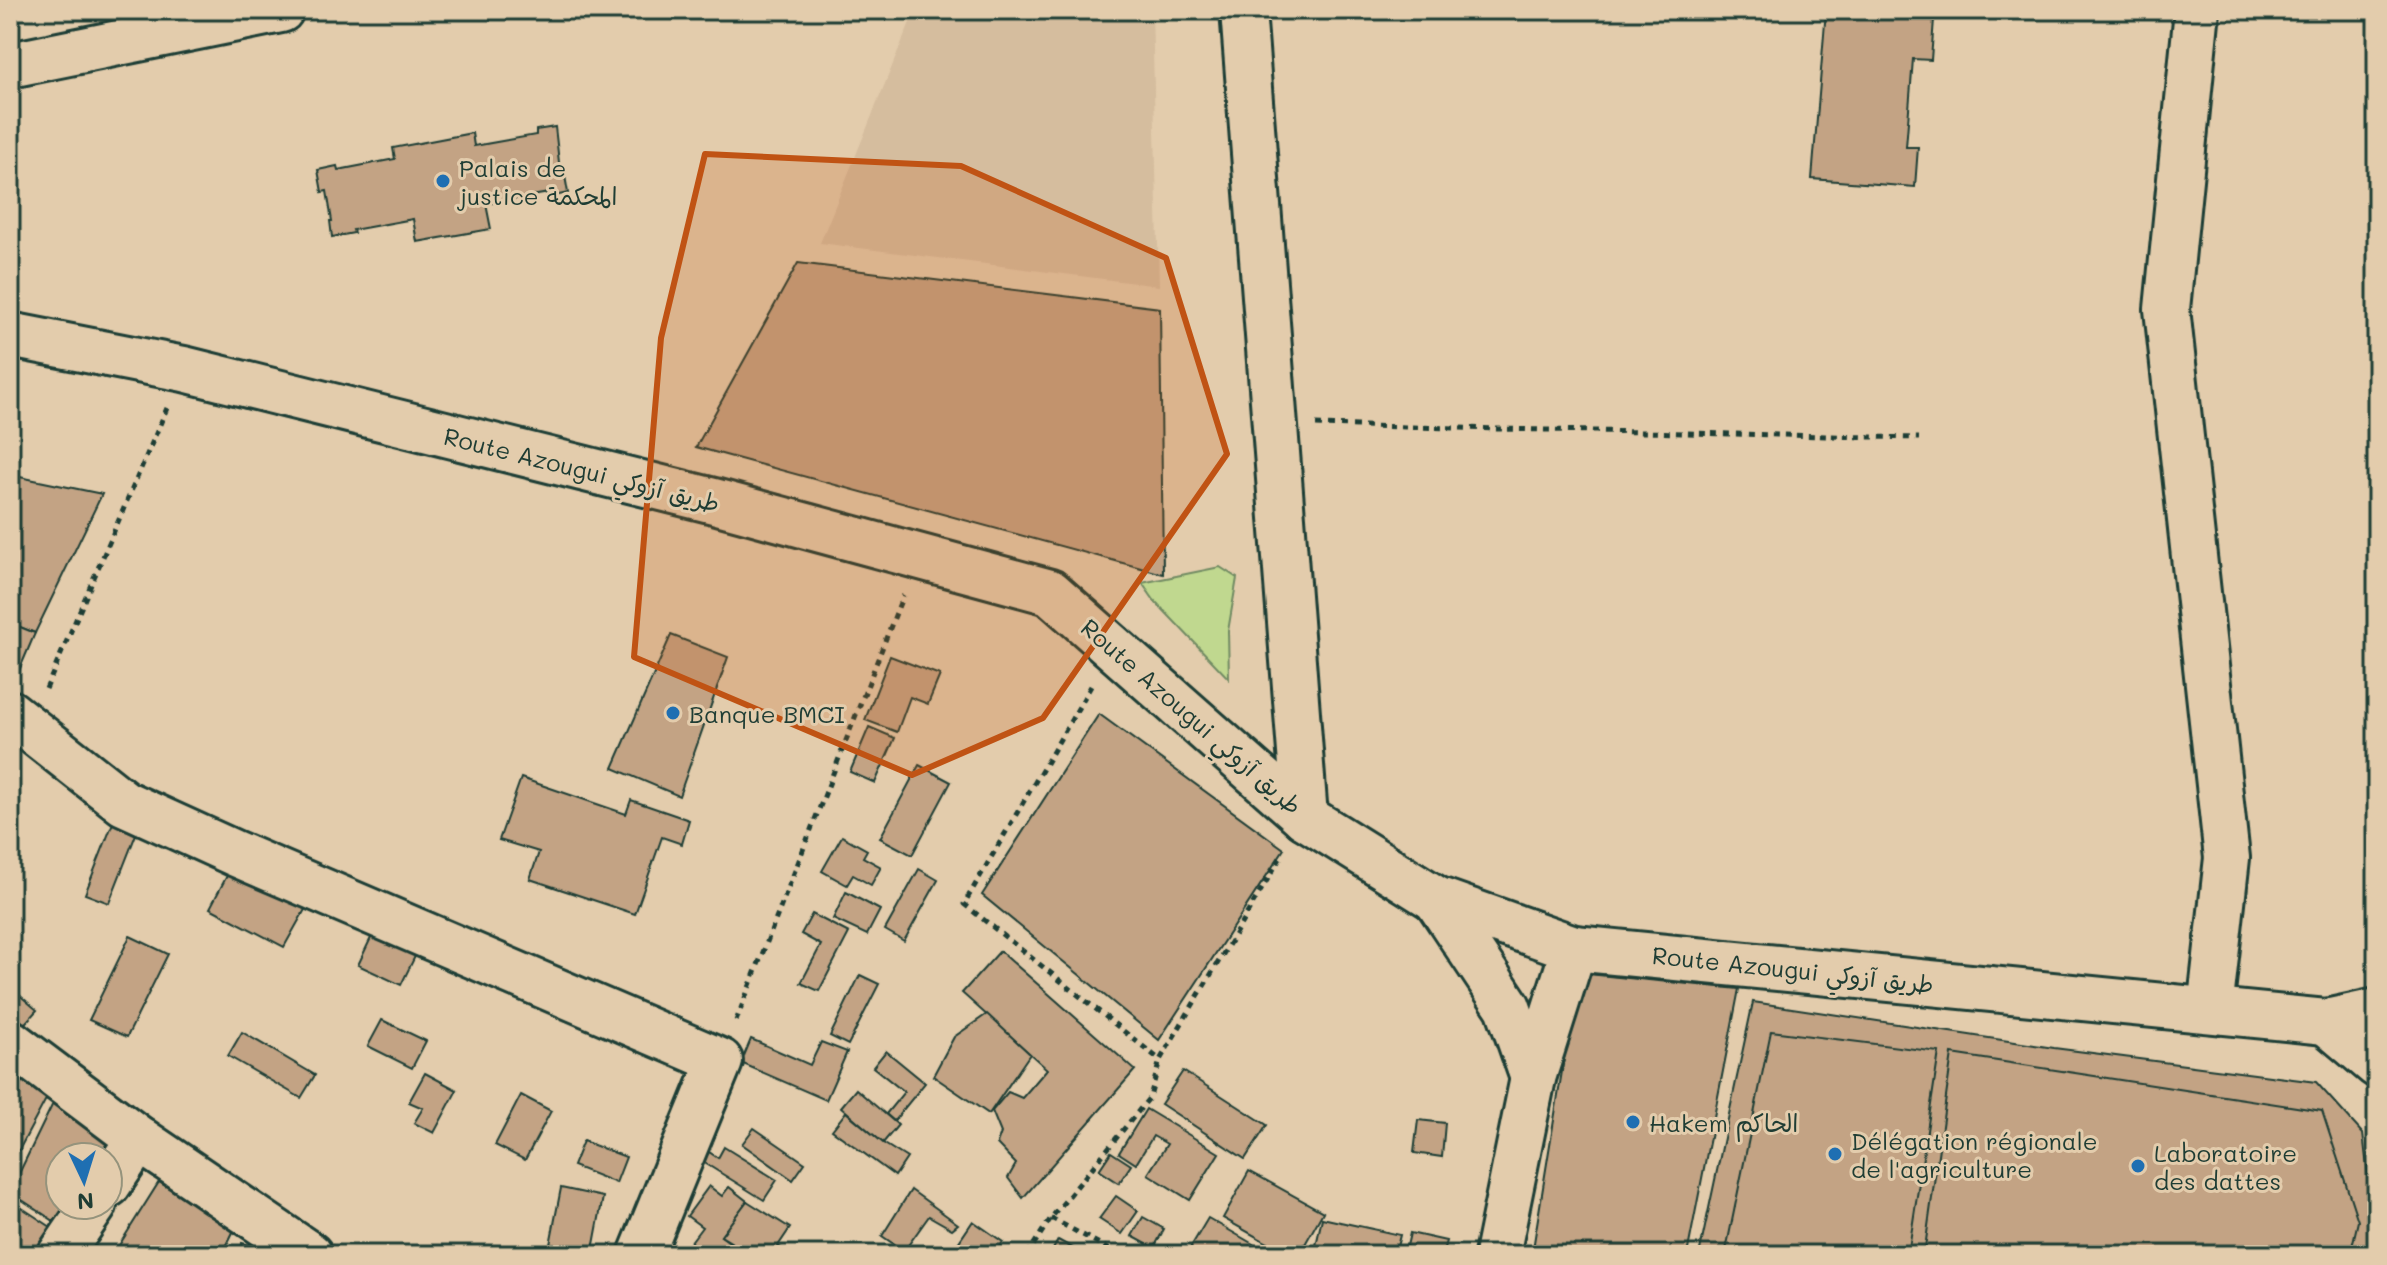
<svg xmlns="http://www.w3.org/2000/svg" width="2387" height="1265" font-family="Mali,'Playpen Sans Arabic',sans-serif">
  <rect width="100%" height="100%" fill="#e3ccac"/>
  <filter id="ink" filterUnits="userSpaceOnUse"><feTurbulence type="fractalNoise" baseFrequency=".0125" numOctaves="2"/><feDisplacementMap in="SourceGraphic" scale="16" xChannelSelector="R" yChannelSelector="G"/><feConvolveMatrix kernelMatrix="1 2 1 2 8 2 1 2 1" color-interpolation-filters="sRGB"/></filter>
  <g filter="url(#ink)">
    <path fill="#d5bd9e" d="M915,10H1152L1159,286L820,243Z"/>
    <path fill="#c0d88f" stroke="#708a62" stroke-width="2" d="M1220,567L1237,578L1228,631L1229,679L1154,600L1142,583Z"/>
    <g fill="#c3a384" stroke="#1f3d34" stroke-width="2">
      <path d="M1826,10L1934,19L1931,60L1913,59L1906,147H1918L1915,187L1812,179Z"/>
      <path d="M555,127L560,171L564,170L568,193L550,197L549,193L486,204L491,229L417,242L413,219L353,230L354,233L332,237L330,221H332L327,191L322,192L318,170L337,166L338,170L395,159L393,148L472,133L474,146L536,135V130Z"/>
      <path d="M798,263L1160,308L1163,574L696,447Z"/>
      <path d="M10,475L102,494L35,633L10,623Z"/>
      <path d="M10,623L35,633L10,692Z"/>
      <path d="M671,635L728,657L679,796L613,768Z"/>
      <path d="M890,656L940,675L928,704L910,697L897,732L865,720Z"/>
      <path d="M1099,714L1284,849L1159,1040L982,895Z"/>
      <path d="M869,727L895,738L875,783L850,772Z"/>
      <path d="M919,765L951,782L912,855L880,838Z"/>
      <path d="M521,778L626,814L631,800L689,820L682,844L662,837L635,914L530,879L539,852L499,840Z"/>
      <path d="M114,820L138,829L109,903L85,894Z"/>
      <path d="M842,836L867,850L863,857L881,867L871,885L853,875L847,885L822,871Z"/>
      <path d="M232,866L307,906L284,947L210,908Z"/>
      <path d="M919,869L938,880L904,941L885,930Z"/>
      <path d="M846,892L880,910L867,935L833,919Z"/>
      <path d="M812,914L849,933L819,991L801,983L821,945L801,934Z"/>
      <path d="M379,921L422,942L401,985L358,965Z"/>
      <path d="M130,936L168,954L127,1037L89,1020Z"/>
      <path d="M1000,951L1135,1070L1023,1198L1008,1178L1016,1164L997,1144L1001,1133L992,1111L1008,1092L1022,1098L1047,1069L962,993Z"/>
      <path d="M1578,973L1739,989L1687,1255H1532Z"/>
      <path d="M860,975L879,984L848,1045L830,1036Z"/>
      <path d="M10,987L37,1010L18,1031L10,1024Z"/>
      <path d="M1753,1002L2054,1048L2316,1082L2363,1134L2375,1233L2370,1255H1699Z"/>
      <path d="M987,1014L1030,1054L989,1114L933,1076L954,1037Z"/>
      <path d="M382,1020L426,1041L412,1068L368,1046Z"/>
      <path d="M1771,1031L1939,1052L1908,1255H1725Z"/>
      <path d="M242,1032L315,1075L301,1098L228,1056Z"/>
      <path d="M751,1039L810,1065L821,1042L847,1052L826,1100L741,1063Z"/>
      <path d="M886,1051L925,1083L894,1121L886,1114L904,1092L873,1067Z"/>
      <path d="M1952,1054L2322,1111L2358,1221L2350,1255H1924Z"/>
      <path d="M1183,1071L1267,1125L1245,1159L1161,1104Z"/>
      <path d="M27,1072L53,1086L10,1167V1104Z"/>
      <path d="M425,1073L457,1090L434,1133L414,1123L423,1108L409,1102Z"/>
      <path d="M856,1089L898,1125L883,1143L841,1107Z"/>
      <path d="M59,1091L116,1135L102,1157H60V1205H73L60,1225L10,1192Z"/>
      <path d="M521,1095L551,1111L525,1160L495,1145Z"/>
      <path d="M1146,1109L1219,1153L1190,1200L1148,1174L1167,1144L1153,1136L1136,1164L1119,1153Z"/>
      <path d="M846,1112L883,1143L907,1158L895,1176L832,1130Z"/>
      <path d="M1418,1120L1445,1123L1442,1157L1414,1153Z"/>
      <path d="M754,1128L805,1163L793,1180L742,1144Z"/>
      <path d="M583,1141L626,1157L616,1183L573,1166Z"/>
      <path d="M724,1147L777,1180L764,1200L703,1162L709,1152L718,1158Z"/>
      <path d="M1111,1152L1131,1165L1119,1183L1099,1170Z"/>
      <path d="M1249,1171L1323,1212L1299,1255H1289L1223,1218Z"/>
      <path d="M159,1182L234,1230L222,1255H113Z"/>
      <path d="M709,1186L722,1196L729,1187L747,1201L721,1236L747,1255H698L687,1247L702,1227L687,1216Z"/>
      <path d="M561,1188L603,1197L592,1255H548Z"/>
      <path d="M911,1190L958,1224L952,1229L929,1216L904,1251L882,1236Z"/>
      <path d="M1116,1196L1138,1211L1122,1234L1099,1219Z"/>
      <path d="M10,1200L54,1229L37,1255H10Z"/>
      <path d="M747,1201L790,1228L778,1246L793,1255H752L721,1236Z"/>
      <path d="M1143,1217L1164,1229L1154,1248L1132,1236Z"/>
      <path d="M1208,1218L1272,1255H1186Z"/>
      <path d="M1322,1218L1400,1235L1395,1255H1314Z"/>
      <path d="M973,1221L1003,1242L994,1255H950Z"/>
      <path d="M1410,1233L1446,1241L1442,1255H1405Z"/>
      <path d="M1058,1240L1082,1253L1080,1255H1050Z"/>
      <path d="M242,1243L264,1249L273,1255H241Z"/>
      <path d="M674,1246L687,1255H668Z"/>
    </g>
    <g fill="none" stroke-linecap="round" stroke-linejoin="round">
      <defs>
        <g id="street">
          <path d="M1243,10L1305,817"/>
          <path d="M2197,10L2167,309L2227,858L2210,1010"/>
          <path d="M10,65L281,10"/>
          <path d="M10,335L184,369L714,501L1050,592L1305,817L1436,899L1574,948L2326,1022L2377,1011"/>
          <path d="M10,713L124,803L234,853L720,1061L641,1255"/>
          <path d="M1436,899L1508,1007L1533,1078"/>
          <path d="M2326,1022L2377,1065"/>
          <path d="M10,1042L139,1139L310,1255"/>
          <path d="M108,1185L139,1139"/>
          <path d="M60,1255L94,1205"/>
          <path d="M1497,1255L1533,1078L1574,948"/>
        </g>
      </defs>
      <use href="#street" stroke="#1f3d34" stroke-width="50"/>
      <g stroke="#1f3d34" stroke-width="5" stroke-dasharray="6 6" stroke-linecap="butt">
        <path d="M1316,425L1919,438"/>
        <path d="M1091,686L964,904L1160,1060L1282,855"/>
        <path d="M46,689L167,408"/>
        <path d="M736,1021L903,595"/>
        <path d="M1051,1218L1120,1255"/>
        <path d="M1027,1255L1051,1218L1150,1097L1160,1060"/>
      </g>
      <use href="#street" stroke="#e3ccac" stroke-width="44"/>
    </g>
  </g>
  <path fill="#c05314" fill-opacity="0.2" stroke="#c05314" stroke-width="6" stroke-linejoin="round" d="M705,154L961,166L1166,258L1227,454L1043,718L912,775L634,657L661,338Z"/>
  <g fill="#1f6fb2" stroke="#e3ccac" stroke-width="3">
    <circle cx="443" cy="181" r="8"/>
    <circle cx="673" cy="713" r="8"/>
    <circle cx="1633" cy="1122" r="8"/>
    <circle cx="1835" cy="1154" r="8"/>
    <circle cx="2138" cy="1166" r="8"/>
  </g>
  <g text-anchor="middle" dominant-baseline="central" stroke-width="6" stroke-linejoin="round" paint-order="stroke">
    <g font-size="24" fill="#1f3d34" stroke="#e3ccac" text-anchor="start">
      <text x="459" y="167">Palais de<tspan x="459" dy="28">justice المحكمة</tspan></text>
      <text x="689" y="713">Banque BMCI</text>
      <text x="1649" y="1122">Hakem الحاكم</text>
      <text x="1851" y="1140">Délégation régionale<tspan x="1851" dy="28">de l'agriculture</tspan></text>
      <text x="2154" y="1152">Laboratoire<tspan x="2154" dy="28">des dattes</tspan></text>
    </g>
    <g font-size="24" fill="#1f3d34" stroke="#e3ccac">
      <text transform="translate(582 469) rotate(14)">Route Azougui طريق آزوكي</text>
      <text transform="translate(1192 716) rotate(41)">Route Azougui طريق آزوكي</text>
      <text transform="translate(1793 969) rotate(6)">Route Azougui طريق آزوكي</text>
    </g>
  </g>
  <rect width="2387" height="1265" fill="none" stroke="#e3ccac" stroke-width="40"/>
  <rect x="20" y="20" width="2347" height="1225" fill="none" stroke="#1f3d34" stroke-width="3" filter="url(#ink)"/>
  <g transform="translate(84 1181) rotate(176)"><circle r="38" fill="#e3ccac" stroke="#95937c" stroke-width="2"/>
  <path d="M0-6L14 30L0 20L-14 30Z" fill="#1f6fb2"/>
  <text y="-12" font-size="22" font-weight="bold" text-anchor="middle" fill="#1f3d34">N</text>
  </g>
</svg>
